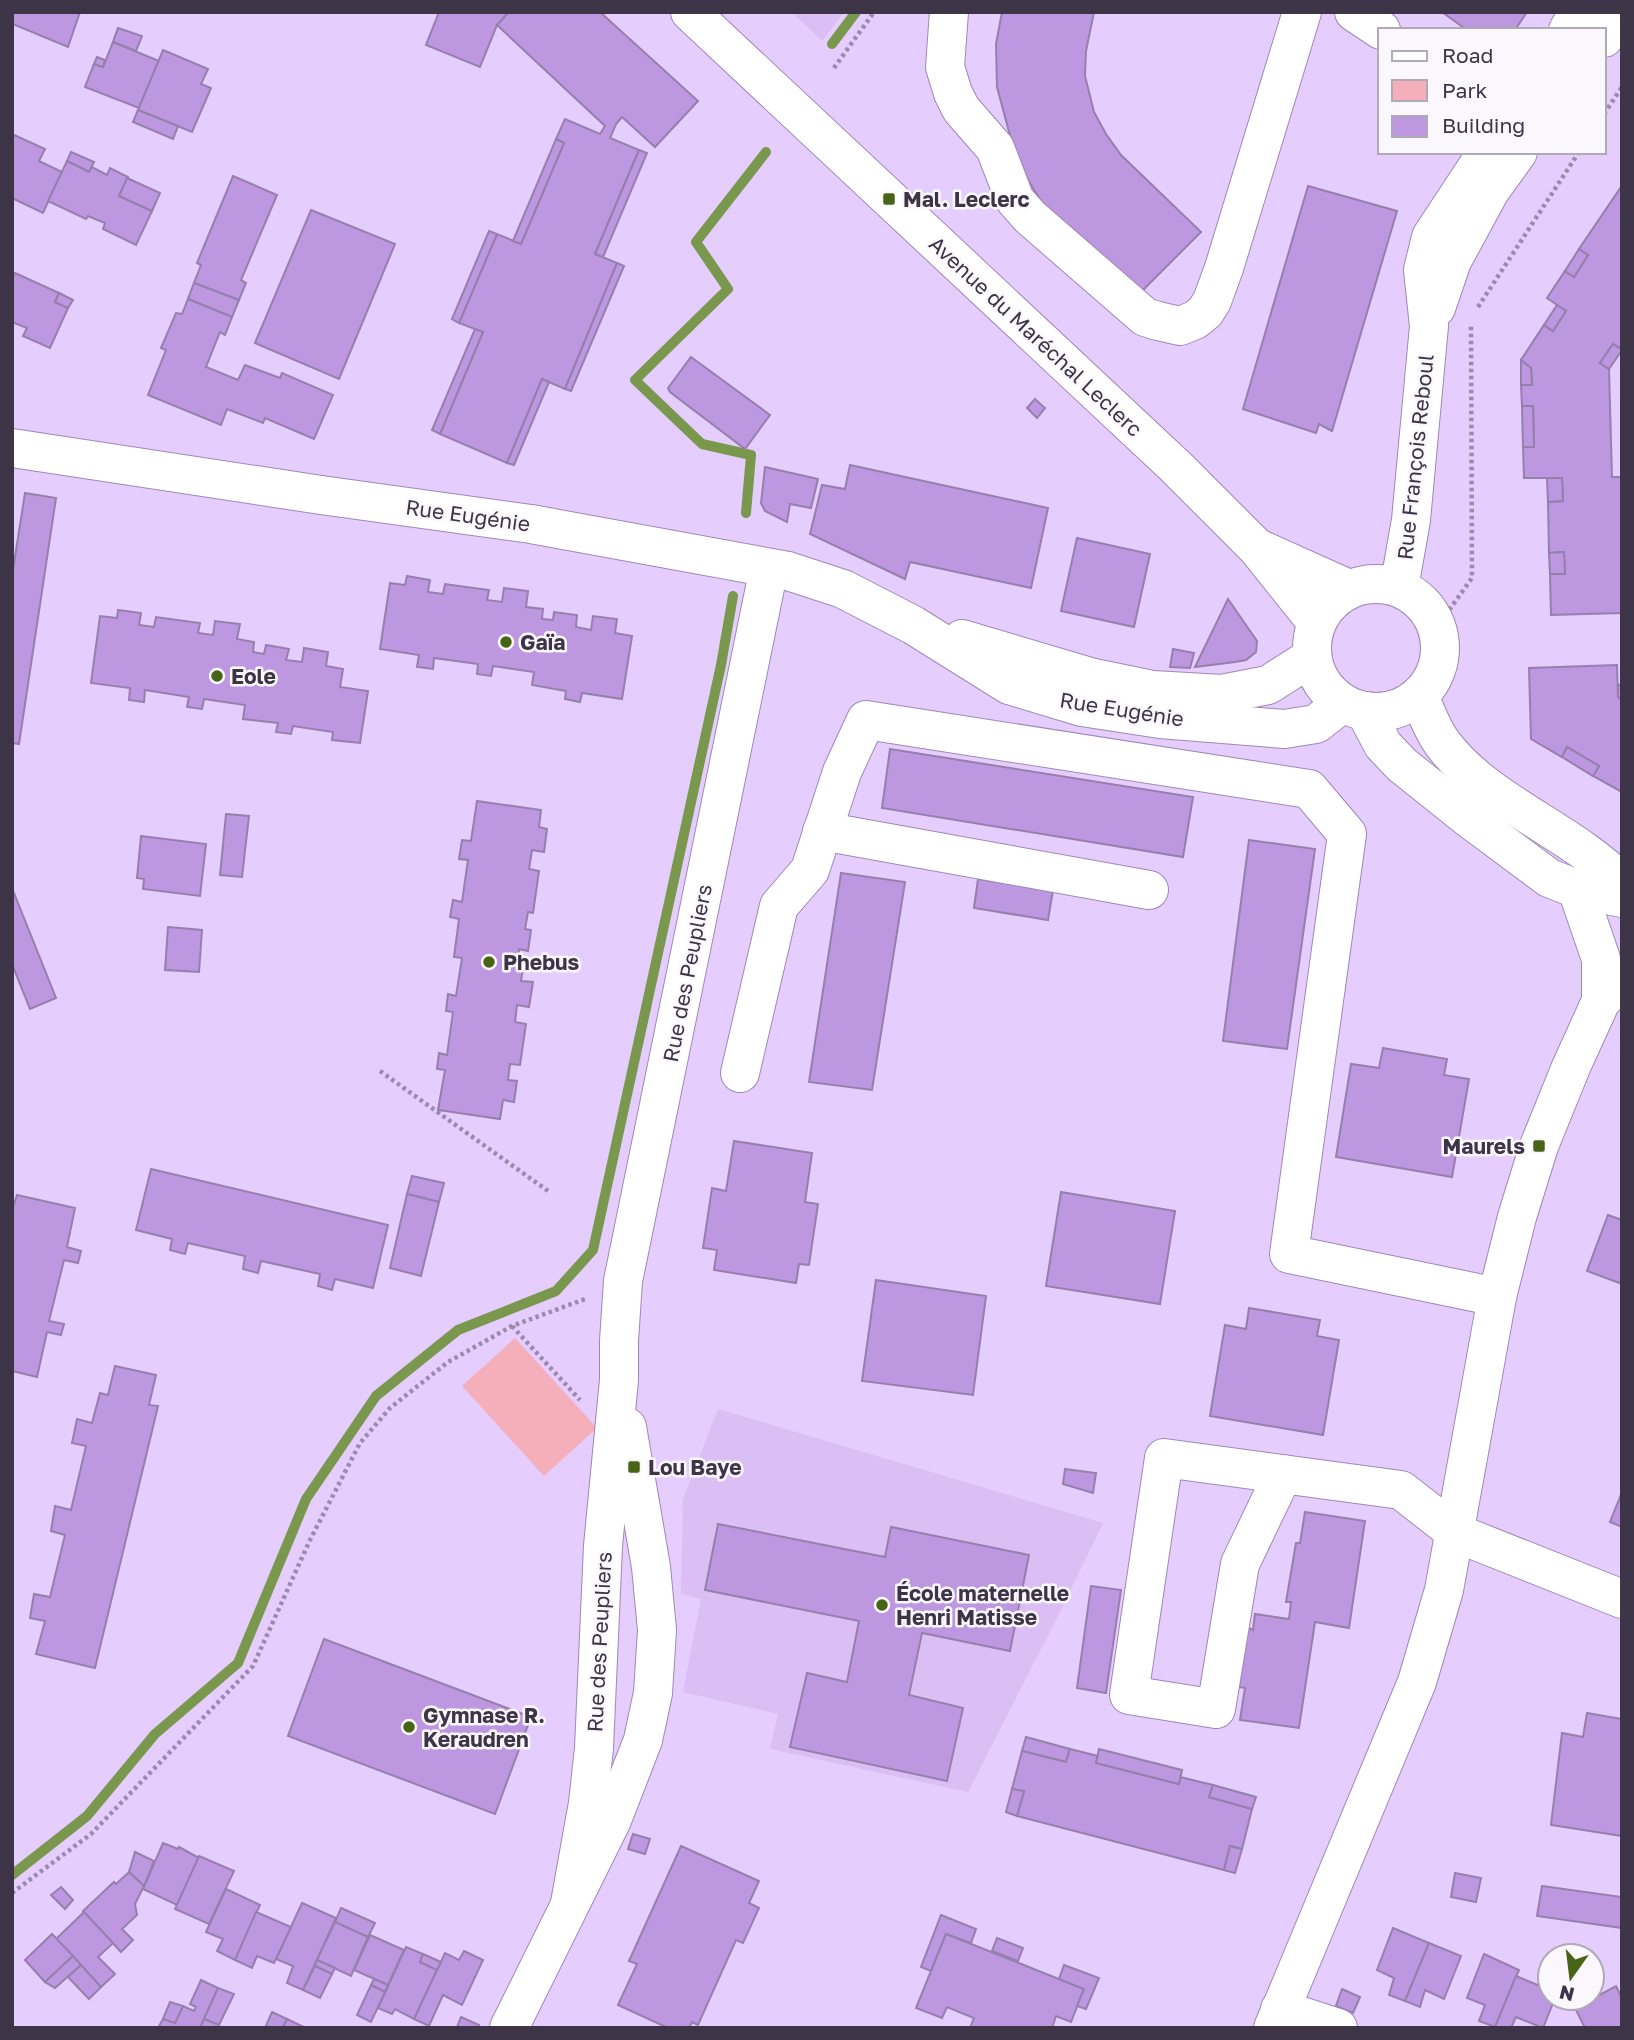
<svg xmlns="http://www.w3.org/2000/svg" width="1634" height="2040" font-family="'Golos Text',sans-serif">
  <rect width="100%" height="100%" fill="#e5cdfe"/>
  <g fill="#dabef4">
    <path d="M792,12H844L822,41Z"/>
    <path d="M718,1409L1103,1523L1060,1612L968,1792L770,1749L778,1714L683,1692L701,1599L681,1594L683,1499Z"/>
  </g>
  <path fill="#f5afbb" d="M515,1338L597,1428L544,1476L462,1386Z"/>
  <g fill="none" stroke-linecap="round" stroke-linejoin="round">
    <g stroke="#79984d" stroke-width="10">
      <path d="M832,44L856,12"/>
      <path d="M746,513L751,455L702,444L635,380L728,289L696,242L766,152"/>
      <path d="M12,1875L87,1816L155,1734L238,1663L306,1499L376,1396L458,1330L556,1291L593,1250L721,665L733,596"/>
    </g>
  </g>
  <g fill="#bd98e0" stroke="#967fad" stroke-width="2">
    <path d="M12,12H80L68,47L13,24L12,27Z"/>
    <path d="M439,12H509L497,25L480,67L426,45Z"/>
    <path d="M509,12H600L698,101L655,147L622,117L616,124L610,138L639,150L595,254L617,263L565,389L542,379L507,463L440,434L483,332L459,323L497,234L521,244L564,143L556,139L565,119L600,134L605,126L497,25Z"/>
    <path d="M1002,12H1094L1086,51L1085,76L1094,112L1106,134L1121,155L1201,232L1136,297L1051,218L1028,180L1012,143L997,87L996,44Z"/>
    <path d="M1442,12H1527L1515,30H1467Z"/>
    <path d="M118,28L142,36L136,51L113,42Z"/>
    <path d="M113,42L159,61L139,108L85,87L94,64L103,67Z"/>
    <path d="M163,50L208,69L201,84L211,88L192,132L138,110Z"/>
    <path d="M97,57L105,60L103,67L94,64Z"/>
    <path d="M138,110L178,126L173,139L133,122Z"/>
    <path d="M14,135L45,149L39,161L62,172L43,213L12,198V139Z"/>
    <path d="M556,139L564,143L521,244L513,241Z"/>
    <path d="M639,150L647,153L603,257L595,254Z"/>
    <path d="M71,152L94,162L89,172L67,161Z"/>
    <path d="M67,161L89,172L92,167L107,175L110,168L128,177L119,196L152,211L136,245L103,229L105,223L88,216L86,219L48,201Z"/>
    <path d="M233,176L277,195L241,280L246,283L239,300L194,283L201,265L197,263Z"/>
    <path d="M127,178L160,193L152,211L119,196Z"/>
    <path d="M1308,186L1397,211L1332,431L1319,424L1316,433L1243,409Z"/>
    <path d="M1621,187L1622,349L1613,344L1600,363L1609,369L1612,477H1622V613L1551,615L1550,574H1565L1564,552L1549,553L1548,502L1563,501L1562,478H1524L1523,447H1534L1533,406H1522L1521,385H1532L1531,368L1521,360L1544,325L1553,331L1566,311L1547,298L1565,271L1574,277L1588,255L1579,249Z"/>
    <path d="M311,210L395,244L339,379L255,343Z"/>
    <path d="M489,231L497,234L459,323L452,319Z"/>
    <path d="M1579,249L1588,255L1574,277L1565,271Z"/>
    <path d="M617,263L624,266L571,391L565,389Z"/>
    <path d="M15,273L59,293L55,302L68,308L50,348L23,336L27,328L12,322V279Z"/>
    <path d="M194,283L239,300L232,317L188,299Z"/>
    <path d="M59,293L73,300L68,308L55,302Z"/>
    <path d="M188,299L232,317L225,335L220,332L206,367L238,380L245,365L280,378L282,373L333,395L314,439L265,418L263,423L227,409L221,425L148,395L166,350L161,348L176,313L182,314Z"/>
    <path d="M1557,305L1566,311L1553,331L1544,325Z"/>
    <path d="M475,329L483,332L440,434L432,430Z"/>
    <path d="M1613,344L1622,350L1609,369L1600,363Z"/>
    <path d="M691,357L770,415L745,449L670,392L668,388Z"/>
    <path d="M1521,360L1531,368L1532,385H1521Z"/>
    <path d="M542,379L549,382L514,465L507,463Z"/>
    <path d="M1035,399L1045,408L1037,418L1027,408Z"/>
    <path d="M1522,406H1533L1534,447H1523Z"/>
    <path d="M850,465L1048,508L1031,588L910,562L905,579L810,534L822,485L845,489Z"/>
    <path d="M765,467L818,479L811,508L790,504L787,522L765,511L761,503Z"/>
    <path d="M1547,478H1562L1563,501L1548,502Z"/>
    <path d="M25,493L56,498L19,744L12,743V576Z"/>
    <path d="M1077,538L1150,554L1134,627L1061,611Z"/>
    <path d="M1564,552L1565,574H1550L1549,553Z"/>
    <path d="M407,576L430,580L428,592L443,594L445,584L489,590L487,600L502,602L504,588L528,591L526,607L543,609L542,619L553,620L554,612L577,615L576,627L591,630L593,616L617,619L615,633L632,636L622,699L582,693L580,702L565,699L566,691L532,685L534,672L493,666L491,676L477,674L478,664L434,658L433,669L417,667L419,655L380,649L390,583L405,585Z"/>
    <path d="M1228,599L1257,641L1256,652L1246,660L1235,662L1195,667Z"/>
    <path d="M118,610L141,613L139,625L154,627L156,617L200,623L198,633L213,635L215,621L240,624L237,639L254,642L253,652L264,654L266,645L289,649L286,660L302,662L304,648L328,652L326,666L343,669L340,687L368,691L360,743L332,740L333,732L293,726L291,734L276,732L278,723L243,719L245,705L204,699L202,709L187,707L189,697L145,690L144,702L129,700L130,688L91,683L100,616L117,618Z"/>
    <path d="M1173,649L1194,653L1190,668L1170,667Z"/>
    <path d="M1617,665L1618,697L1622,700V792L1593,776L1599,766L1567,747L1562,757L1531,739L1529,668Z"/>
    <path d="M1618,684L1622,687V700L1618,697Z"/>
    <path d="M1567,747L1599,766L1593,776L1562,757Z"/>
    <path d="M890,749L1193,797L1183,857L882,808Z"/>
    <path d="M477,801L541,810L539,827L547,829L544,852L532,850L529,869L539,871L533,913L528,912L525,929L531,930L528,951L519,949L517,967L523,968L521,981L533,982L529,1007L517,1005L515,1022L526,1024L520,1065L510,1064L508,1080L517,1081L514,1102L503,1100L500,1119L438,1110L445,1070L437,1069L439,1053L447,1055L453,1012L446,1011L448,994L456,996L462,958L454,957L459,919L450,917L453,900L462,902L468,860L459,859L462,840L471,841Z"/>
    <path d="M226,814L249,816L242,877L220,875Z"/>
    <path d="M141,836L206,844L200,896L143,889L144,879L137,878Z"/>
    <path d="M1249,840L1315,849L1287,1049L1223,1041Z"/>
    <path d="M841,873L905,882L872,1090L809,1082Z"/>
    <path d="M978,879L1053,890L1048,920L974,908Z"/>
    <path d="M12,888L56,998L30,1009L12,964Z"/>
    <path d="M168,927L202,930L199,972L165,970Z"/>
    <path d="M1383,1048L1447,1059L1444,1075L1469,1079L1452,1177L1336,1157L1351,1064L1379,1068Z"/>
    <path d="M734,1141L812,1153L805,1202L818,1204L809,1265L799,1264L796,1283L714,1270L717,1250L703,1248L712,1188L726,1191Z"/>
    <path d="M151,1169L388,1225L373,1288L335,1279L332,1290L318,1286L320,1274L261,1261L258,1273L243,1269L245,1256L188,1243L185,1254L170,1250L172,1239L136,1230Z"/>
    <path d="M412,1176L444,1183L439,1202L407,1194Z"/>
    <path d="M1061,1192L1175,1211L1160,1304L1046,1286Z"/>
    <path d="M407,1194L439,1202L421,1276L390,1268Z"/>
    <path d="M17,1195L75,1208L67,1247L81,1251L78,1263L64,1260L49,1321L64,1324L61,1335L47,1332L37,1377L12,1371V1211Z"/>
    <path d="M1608,1215L1622,1220V1284L1587,1271Z"/>
    <path d="M876,1280L986,1296L973,1395L862,1381Z"/>
    <path d="M1249,1308L1320,1320L1317,1336L1339,1340L1323,1435L1210,1416L1225,1325L1246,1329Z"/>
    <path d="M115,1366L156,1375L149,1405L158,1406L95,1668L36,1654L45,1621L30,1618L34,1594L50,1597L65,1535L51,1531L55,1506L71,1510L86,1446L72,1443L77,1419L92,1423L100,1393L108,1395Z"/>
    <path d="M1065,1469L1096,1473L1093,1493L1063,1484Z"/>
    <path d="M1622,1492V1527L1610,1522Z"/>
    <path d="M1305,1512L1365,1521L1349,1628L1315,1622L1299,1728L1240,1720L1245,1688L1239,1687L1248,1628L1253,1630L1255,1614L1289,1619L1291,1602H1286L1296,1543H1300Z"/>
    <path d="M718,1524L885,1557L891,1527L1029,1555L1010,1651L922,1633L909,1695L963,1708L947,1781L790,1747L807,1673L847,1682L859,1621L705,1590Z"/>
    <path d="M1091,1586L1121,1590L1106,1693L1077,1688Z"/>
    <path d="M324,1639L531,1717L495,1814L288,1736Z"/>
    <path d="M1587,1713L1622,1719V1836L1551,1825L1562,1733L1583,1737Z"/>
    <path d="M1026,1737L1070,1749L1066,1762L1022,1751Z"/>
    <path d="M1070,1749L1098,1756L1096,1763L1179,1784L1180,1777L1213,1785L1209,1797L1252,1809L1242,1849L1230,1846L1224,1870L1017,1816L1024,1791L1012,1789L1022,1751L1066,1762Z"/>
    <path d="M1099,1749L1182,1770L1179,1784L1096,1763Z"/>
    <path d="M1213,1785L1256,1797L1252,1809L1209,1797Z"/>
    <path d="M1012,1789L1024,1791L1017,1816L1006,1812Z"/>
    <path d="M633,1834L650,1839L645,1854L628,1849Z"/>
    <path d="M163,1843L178,1849L179,1847L199,1858L177,1905L143,1889Z"/>
    <path d="M681,1846L759,1881L749,1903L759,1908L743,1943L736,1940L698,2025L692,2022L689,2028H668L618,2005L637,1964L629,1961Z"/>
    <path d="M1230,1846L1242,1849L1235,1873L1224,1870Z"/>
    <path d="M135,1852L154,1861L144,1886L129,1872Z"/>
    <path d="M199,1856L234,1871L209,1924L175,1909Z"/>
    <path d="M129,1872L144,1886L135,1904L137,1915L122,1929L133,1940L121,1952L83,1911L114,1882L116,1884Z"/>
    <path d="M1455,1873L1481,1878L1476,1902L1451,1897Z"/>
    <path d="M1542,1886L1622,1897V1928L1537,1916Z"/>
    <path d="M61,1887L73,1900L65,1909L51,1895Z"/>
    <path d="M226,1889L260,1905L235,1960L217,1951L223,1939L206,1932Z"/>
    <path d="M302,1903L336,1918L303,1990L287,1983L293,1966L276,1959Z"/>
    <path d="M341,1908L375,1923L368,1937L335,1922Z"/>
    <path d="M84,1912L113,1943L98,1957L115,1974L101,1987L56,1939Z"/>
    <path d="M256,1912L291,1927L274,1963L257,1956L252,1968L235,1960Z"/>
    <path d="M941,1915L976,1929L971,1943L946,1934L931,1971L921,1967Z"/>
    <path d="M335,1922L368,1937L351,1976L317,1960Z"/>
    <path d="M1393,1928L1429,1943L1405,2001L1389,1995L1394,1978L1377,1970Z"/>
    <path d="M52,1934L73,1956L45,1982L25,1960Z"/>
    <path d="M946,1934L1084,1989L1071,2022L1056,2016L1052,2028H970L974,2018L947,2007L942,2018L916,2008Z"/>
    <path d="M370,1935L404,1950L388,1985L354,1970Z"/>
    <path d="M997,1938L1023,1948L1018,1961L992,1951Z"/>
    <path d="M1429,1943L1461,1956L1444,1999L1425,1990L1420,2007L1405,2001Z"/>
    <path d="M406,1947L423,1954L420,1962L437,1970L414,2019L395,2009L392,2014L378,2008Z"/>
    <path d="M464,1951L483,1960L462,2005L443,1995L429,2026L414,2019L445,1953L459,1960Z"/>
    <path d="M423,1954L441,1962L437,1970L420,1962Z"/>
    <path d="M1484,1954L1519,1970L1495,2027L1479,2021L1485,2005L1467,1998Z"/>
    <path d="M73,1956L81,1965L55,1988L45,1982Z"/>
    <path d="M317,1960L335,1968L332,1974L315,1966Z"/>
    <path d="M81,1965L101,1987L89,1999L68,1977Z"/>
    <path d="M1064,1965L1099,1978L1086,2009L1077,2006L1084,1989L1059,1979Z"/>
    <path d="M315,1966L332,1974L320,1998L303,1990Z"/>
    <path d="M1516,1976L1550,1990V1998H1555L1543,2028L1516,2017L1511,2028L1495,2027Z"/>
    <path d="M374,1979L388,1985L385,1992L371,1985Z"/>
    <path d="M201,1980L218,1988L200,2028H158L163,2019L175,2023L183,2006L194,2011L196,2007L190,2004Z"/>
    <path d="M371,1985L385,1992L371,2022L357,2015Z"/>
    <path d="M1616,1986L1622,1998V2028H1585L1575,2008Z"/>
    <path d="M218,1988L234,1994L219,2025L204,2019Z"/>
    <path d="M1342,1989L1360,1997L1353,2013L1336,2006Z"/>
    <path d="M170,2002L183,2006L175,2023L163,2019Z"/>
    <path d="M272,2012L287,2019L283,2028H265Z"/>
    <path d="M461,2017L479,2025L478,2028L457,2027Z"/>
    <path d="M204,2019L219,2025L218,2028H200Z"/>
    <path d="M287,2019L304,2027L303,2028H283Z"/>
  </g>
  <g fill="none" stroke-linecap="round" stroke-linejoin="round">
    <defs>
      <g id="minor">
        <path d="M690,12L1175,466L1257,548L1317,623"/>
        <path d="M949,12L945,67L953,93L961,109L995,148L1015,200L1030,217L1145,317L1158,321L1180,326L1195,320L1205,312L1212,301L1224,268L1302,12"/>
        <path d="M1354,12L1381,30"/>
        <path d="M1568,30L1579,12"/>
        <path d="M1604,38L1621,12"/>
        <path d="M1436,308L1452,261L1490,191L1518,152"/>
        <path d="M12,448L321,495L531,524L788,571L843,589L913,625L1009,685L1082,707L1160,719L1284,729L1316,724L1343,703"/>
        <path d="M1262,550L1349,589"/>
        <circle cx="1376" cy="648" r="64"/>
        <path d="M1399,588L1411,520L1429,326L1423,270L1431,237L1487,152"/>
        <path d="M962,639L1090,677L1153,690L1222,694L1268,685L1312,657"/>
        <path d="M1419,696C1426,711 1432,730 1443,744C1486,802 1572,831 1622,883"/>
        <path d="M1365,711L1383,745L1402,765L1467,817L1549,878L1577,889L1622,898"/>
        <path d="M822,831L1149,890"/>
        <path d="M1577,889L1601,959V1001"/>
        <path d="M740,1073L779,906L810,870L842,772L866,720L1309,789L1347,834L1289,1254L1497,1297"/>
        <path d="M1283,1474L1240,1564L1216,1709L1129,1695L1164,1458L1401,1490L1456,1533L1622,1599"/>
        <path d="M570,1903L588,1803L594,1748L603,1546L619,1380V1341L623,1281L769,568"/>
        <path d="M1280,2009L1338,2028"/>
        <path d="M509,2028L612,1820L643,1740L653,1693L657,1630L651,1567L627,1427"/>
        <path d="M1273,2028L1417,1682L1444,1590L1497,1297L1517,1217L1539,1146L1571,1067L1601,1001L1622,981"/>
      </g>
    </defs>
    <use href="#minor" stroke="#9f88b6" stroke-width="40"/>
    <g stroke="#9b89ae" stroke-width="4.5" stroke-dasharray="3.5 3.5" stroke-linecap="butt">
      <path d="M834,68L874,12"/>
      <path d="M1604,114L1622,87"/>
      <path d="M1478,307L1579,152"/>
      <path d="M1437,627L1472,578L1471,324"/>
      <path d="M380,1071L548,1191"/>
      <path d="M512,1326L580,1400"/>
      <path d="M12,1893L91,1834L253,1666L310,1540L360,1443L390,1408L448,1362L512,1326L585,1299"/>
    </g>
    <use href="#minor" stroke="#fff" stroke-width="38"/>
  </g>
  <g fill="#486416" stroke="#fbf8fd" stroke-width="2.5">
    <rect x="882" y="192" width="14" height="14" rx="3.5"/>
    <circle cx="506" cy="642" r="7"/>
    <circle cx="217" cy="676" r="7"/>
    <circle cx="489" cy="962" r="7"/>
    <rect x="1532" y="1139" width="14" height="14" rx="3.5"/>
    <rect x="627" y="1460" width="14" height="14" rx="3.5"/>
    <circle cx="882" cy="1605" r="7"/>
    <circle cx="409" cy="1727" r="7"/>
  </g>
  <g text-anchor="middle" dominant-baseline="central" stroke-width="5" stroke-linejoin="round" paint-order="stroke">
    <g font-size="21" font-weight="bold" fill="#3e3448" stroke="#fbf8fd" text-anchor="start">
      <text x="903" y="199">Mal. Leclerc</text>
      <text x="520" y="642">Gaïa</text>
      <text x="231" y="676">Eole</text>
      <text x="503" y="962">Phebus</text>
      <text x="1525" y="1146" text-anchor="end">Maurels</text>
      <text x="648" y="1467">Lou Baye</text>
      <text x="896" y="1593">École maternelle<tspan x="896" dy="24">Henri Matisse</tspan></text>
      <text x="423" y="1715">Gymnase R.<tspan x="423" dy="24">Keraudren</tspan></text>
    </g>
    <g font-size="21" fill="#3e3448" stroke="#fbf8fd">
      <text transform="translate(1036 336) rotate(43)">Avenue du Maréchal Leclerc</text>
      <text transform="translate(1415 457) rotate(-84)">Rue François Reboul</text>
      <text transform="translate(468 515) rotate(8)">Rue Eugénie</text>
      <text transform="translate(1122 709) rotate(9)">Rue Eugénie</text>
      <text transform="translate(687 973) rotate(-79)">Rue des Peupliers</text>
      <text transform="translate(599 1642) rotate(-87)">Rue des Peupliers</text>
    </g>
  </g>
  <rect width="1634" height="2040" fill="none" stroke="#3e3448" stroke-width="28"/>
  <rect x="1378" y="28" width="228" height="126" fill="#fbf8fd" stroke="#afaab5" stroke-width="2"/>
  <rect x="1392" y="51" width="35" height="10" fill="#ffffff" stroke="#afaab5" stroke-width="2"/>
  <text x="1442" y="63" font-size="21" fill="#3e3448">Road</text>
  <rect x="1392" y="80" width="35" height="21" fill="#f5afbb" stroke="#afaab5" stroke-width="2"/>
  <text x="1442" y="98" font-size="21" fill="#3e3448">Park</text>
  <rect x="1392" y="116" width="35" height="21" fill="#bd98e0" stroke="#afaab5" stroke-width="2"/>
  <text x="1442" y="133" font-size="21" fill="#3e3448">Building</text>
  <g transform="translate(1571 1977) rotate(194)"><circle r="33" fill="#fbf8fd" stroke="#afaab5" stroke-width="2"/>
  <path d="M0-5L12 26L0 18L-12 26Z" fill="#486416"/>
  <text y="-10" font-size="19" font-weight="bold" text-anchor="middle" fill="#3e3448">N</text>
  </g>
</svg>
